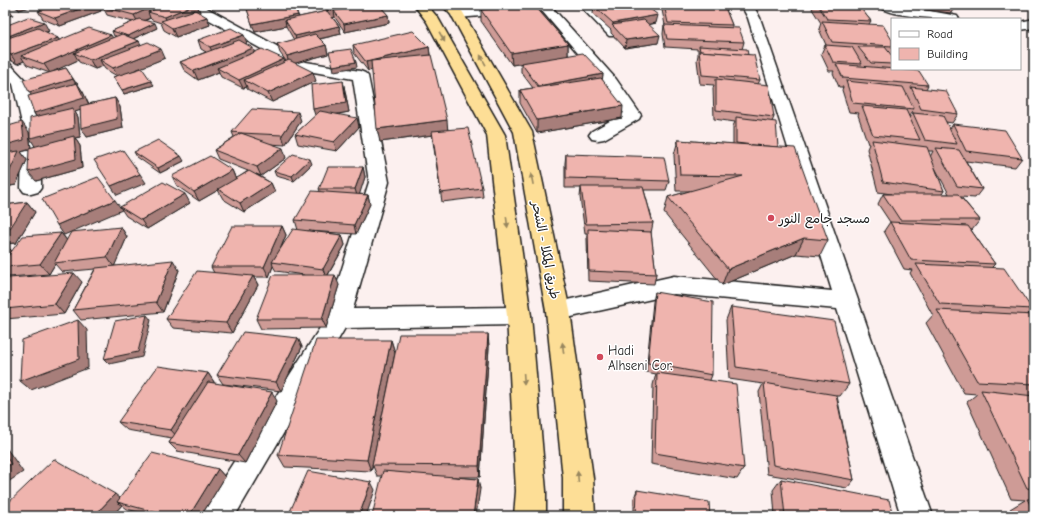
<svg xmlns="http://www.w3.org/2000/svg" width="1039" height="521" font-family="'Comic Neue','Playpen Sans Arabic',sans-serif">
  <rect width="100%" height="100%" fill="#fcf0ef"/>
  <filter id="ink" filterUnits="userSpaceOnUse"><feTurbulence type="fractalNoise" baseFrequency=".025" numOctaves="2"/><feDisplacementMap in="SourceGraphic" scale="8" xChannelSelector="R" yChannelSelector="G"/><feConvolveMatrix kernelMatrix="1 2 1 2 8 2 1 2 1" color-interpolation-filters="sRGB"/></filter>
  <g filter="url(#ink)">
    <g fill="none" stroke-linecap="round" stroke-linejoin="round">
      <defs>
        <g id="street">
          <path d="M172,5H195L205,7L306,62L360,71L365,73L368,76L389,182L353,309L519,307L528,309L531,316L528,323L519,325L345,328L235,516H201L206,505L327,317L369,182L353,79L297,69L197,13L174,8Z"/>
          <path d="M522,5H550L616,79L641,115L639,119L604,139L598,140L592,139L589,135L592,131L624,113L605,85L542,11L457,18L452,17L451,14L452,11L457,10Z"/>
          <path d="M579,5H592L619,30L621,33L619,36H609Z"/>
          <path d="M741,5H753L760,18L933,516H901L837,309L674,294L558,320L550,318L546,311L550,304L558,302L674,276L832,291L748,18Z"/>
          <path d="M878,5H897L952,15L957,16L959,19C943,19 886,17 878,5Z"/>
          <path d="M1034,19V28L1020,30V22Z"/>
          <path d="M5,63L10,64L28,83L41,128V188L38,192L31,194L24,192L21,188L23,128L13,84L5,76Z"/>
        </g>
        <g id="highway">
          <path d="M414,5H427L438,18L505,135L531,316L546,491V516H514L516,491L507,316L487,135L427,22Z"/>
          <path d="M442,5H455L462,11L532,132L570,311L593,478L595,516H563V478L546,311L514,132L452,16Z"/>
        </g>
      </defs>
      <use href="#street" stroke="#1c1c1c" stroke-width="3"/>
      <use href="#highway" stroke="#1c1c1c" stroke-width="3"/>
      <use href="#street" fill="#fff" fill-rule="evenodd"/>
      <use href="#highway" fill="#fdde96" fill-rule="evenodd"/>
    </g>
    <g fill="#ce9b96" stroke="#1c1c1c" fill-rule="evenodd">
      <path d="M13,5H37L19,10Z"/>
      <path d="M53,5H98L101,11L60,26L43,19L38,11L55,5Z"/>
      <path d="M108,5H197L200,12H199L210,25L176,37L164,30L161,23L152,20L150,18L145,21L157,28L133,39L139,41L141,45L165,58L129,72L154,85L124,94L113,77L117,76L105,69L103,66L95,69L79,62L78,60L51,72L66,68L76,83H77L83,92L88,104L115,98L120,107L123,128L87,137L80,110L75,112L78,117L80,137L75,138L80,146L82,168L36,181L29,150L21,152L27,160L16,185L5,187V127L29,132L31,148L35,146L36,117L34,113L32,95L29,92L50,73L27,65L24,61L17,64L5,57V26L49,31L46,32L59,40L113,38L116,36H114L112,31L133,22L107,15L103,7Z"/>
      <path d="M252,5H293L299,17L323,12L317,5H379L388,15L389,23L345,32L336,19L335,17L333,18L339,26L341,34L320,39L326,45L328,54L295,63L316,81L272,102L247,89V87L243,88L221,77L219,72L198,80L184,70L180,62L206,52L201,49L198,40L247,43L245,44L255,52L285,62L286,61L280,53L277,44L294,40L287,28L286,26L255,32L247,9L253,8Z"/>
      <path d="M485,5H534L568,44V55L603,74L602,79L622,118L537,133L520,103V90L533,88L521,72V63L550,58L512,65L481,21V10L488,9Z"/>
      <path d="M661,5H724L732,25V28L744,42L742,49L748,55L760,80L758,84L774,117L772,122L778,147L828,240L820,256L796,254L722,285L664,213L668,197L690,191H676L674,155L678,140L733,144V126L735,122L714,119L713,88L714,85L700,84L697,60L698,55V49L665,47L663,34L664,25H665Z"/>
      <path d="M814,5H858L871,21L869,24L892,40V69L928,85L926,89L958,114L952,123L946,122L950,129L953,124L1022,158L1015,167L966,161L982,189L975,198L961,197L980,220L972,230H971L995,264L992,267L1032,309L1027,315H1034V516H1014L1010,509L1025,500L1011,499L967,402L977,394L964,393L926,323L934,314H932L910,273L912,270L904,269L884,231L890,222L878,204L883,194H891L878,192L867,149L869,144H868L858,115L859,113L849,112L842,90L843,87H839L833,73L834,71H829L821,54L825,45H826L819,29L821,23L812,9ZM912,111L913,113L910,118L909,117ZM928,151H933L930,157ZM932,162L949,194H942L944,191Z"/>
      <path d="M902,5H956L951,13L903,7Z"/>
      <path d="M594,6L656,23L648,25L658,43L625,48L611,33V30L593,14Z"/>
      <path d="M353,45L429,47L430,55L448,130L482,188L483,197L442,202L432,135L380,142L372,70L368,71L354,53Z"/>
      <path d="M343,81L349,112L338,114L359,127L337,151L298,144L295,134L315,116Z"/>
      <path d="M301,121L285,145L270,144L286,158L261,176L256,174L271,183L275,192L244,212L223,199L218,190L199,201L177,186L172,176L232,170L236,179L248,171L218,159L214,150L234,137L232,132Z"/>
      <path d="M134,152L184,161L160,173L137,157Z"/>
      <path d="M566,154L669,181L666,190H644L653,223L651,233L656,274L654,284L588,281L587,239V233H585L580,197L581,188H565V163Z"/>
      <path d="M312,164L294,181L276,176L274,171Z"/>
      <path d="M363,167L365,177L359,194L368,195L370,204L356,234L307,231L342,235L345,245L328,275L339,285L326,328L261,329L256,319L304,275L276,271L273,266L269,277H254L258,285L232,333L173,328L166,319L214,273L211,267L282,226L286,235L281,248L298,230L295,220L320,191L319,189Z"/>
      <path d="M27,202L35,212L16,243L5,244L12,251L61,233L67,240L121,227L127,237L114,266L179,270L163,312L81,320L73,310L95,269L62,272L55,264L49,274L9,277L5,273V205Z"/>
      <path d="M190,203L147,229L126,216L120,207Z"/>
      <path d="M82,282L64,314L5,319V284Z"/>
      <path d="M655,292L712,375L710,380L744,468L737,479L651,464L653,385L656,374L646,372L653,302Z"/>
      <path d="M731,307L849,384L840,396H837L854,480L847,488L767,474L759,392L763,384L729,379L726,320Z"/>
      <path d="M488,334L489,347L480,477H452L478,479L480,489L382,476H377L373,466L371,471L285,467L278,455L391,340L395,353Z"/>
      <path d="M298,338L302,347L281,391L223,384L217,375Z"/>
      <path d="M208,373L214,382V383L277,401L245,463L177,451L169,443L172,438L127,430L118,422Z"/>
      <path d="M218,469L225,477L201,516H151L127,509L122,505L112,516H15L120,498Z"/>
      <path d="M781,479L893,516H775L773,490Z"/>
      <path d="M637,490L710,516H634V498Z"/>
    </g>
    <g fill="#a77e7a" stroke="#1c1c1c">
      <path d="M16,5H37L19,10Z"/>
      <path d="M90,5H98L101,11L60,26L55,18Z"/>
      <path d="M157,5H172L148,12L150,18L138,23L134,15Z"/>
      <path d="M193,5H197L200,12L169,26L165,17Z"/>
      <path d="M252,5H290L255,12Z"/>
      <path d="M351,5H370L334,11L335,17L329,19L327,10Z"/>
      <path d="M489,5H516L489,9Z"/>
      <path d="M8,6L13,15L5,17V7Z"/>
      <path d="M298,15L300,24L285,20L286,26L255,32L252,24Z"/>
      <path d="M388,15L389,23L345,32L344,24Z"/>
      <path d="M658,15L656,23L617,30L613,26V23Z"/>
      <path d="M207,17L210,25L176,37L172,28Z"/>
      <path d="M44,22L49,31L12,46L6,37Z"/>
      <path d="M155,23L157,28L130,40L128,36Z"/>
      <path d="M339,26L341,34L297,44L295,36Z"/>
      <path d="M111,35L116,43L74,53L78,60L50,73L44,64Z"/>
      <path d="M244,35L247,43L214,56L210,47Z"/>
      <path d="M660,35L658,43L625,48L626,40Z"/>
      <path d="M58,38L63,47L21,56L24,61L17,64L11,55Z"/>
      <path d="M139,41L143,49L100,60L103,66L95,69L90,60Z"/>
      <path d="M568,44V56L512,65L511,53Z"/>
      <path d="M326,45L328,54L289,65L287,56Z"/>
      <path d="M429,47L430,55L368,71L366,62Z"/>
      <path d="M253,48L256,57L217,68L219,72L198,80L194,71Z"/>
      <path d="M161,49L165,58L118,77L113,68Z"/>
      <path d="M284,59L286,68L244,80L247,87L243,88L239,80Z"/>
      <path d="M356,62L357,67L334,71L333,66Z"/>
      <path d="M313,72L316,81L272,102L268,93Z"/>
      <path d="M603,74L602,83L538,95V86Z"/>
      <path d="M73,79L78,88L35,101L29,92Z"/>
      <path d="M151,81L154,85L124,94L122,90Z"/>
      <path d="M343,81L349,112L316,118L313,109Z"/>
      <path d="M77,83L83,92L90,107L75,112L78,117L80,137L75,138L80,146L82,168L36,181L28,172L36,148L30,138L40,122L34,113Z"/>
      <path d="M115,98L120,107L123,128L87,137L81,128Z"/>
      <path d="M623,106L622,118L537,133V120Z"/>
      <path d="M298,112L301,121L285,145L282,135Z"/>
      <path d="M357,118L359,127L337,151L334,142Z"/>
      <path d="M447,120L448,133L380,142L377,129Z"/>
      <path d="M22,122L29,132L31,149L21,152L27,160L16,185L5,187V145Z"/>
      <path d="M283,148L286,158L261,176L257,167Z"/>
      <path d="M181,156L184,161L160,173L158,168Z"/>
      <path d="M310,159L312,164L294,181L292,176Z"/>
      <path d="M363,167L365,177L358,199L355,189Z"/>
      <path d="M232,170L236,180L199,201L194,192Z"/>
      <path d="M140,174L146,183L117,195L111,186Z"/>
      <path d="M271,183L275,192L244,212L240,203Z"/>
      <path d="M185,194L190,203L147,229L141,220Z"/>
      <path d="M368,195L370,204L356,234L354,225Z"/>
      <path d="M115,200L122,210L64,235L57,225Z"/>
      <path d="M27,202L35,212L16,243L5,244L12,251L5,264V234Z"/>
      <path d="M282,226L286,235L275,262H272L273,266L269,277L264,267Z"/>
      <path d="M121,227L127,237L114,267L107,257Z"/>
      <path d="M61,233L68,242L54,263L55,264L49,274L40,264Z"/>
      <path d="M342,235L345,245L326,278L323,269Z"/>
      <path d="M804,238L796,254L722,285L728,269Z"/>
      <path d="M173,260L179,270L163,312L156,302Z"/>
      <path d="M74,273L82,282L64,314L55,304Z"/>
      <path d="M335,275L339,285L326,328L322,319Z"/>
      <path d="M253,276L258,285L232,333L226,323Z"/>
      <path d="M147,315L151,320L142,357L109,364L104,359Z"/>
      <path d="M78,320L87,330L88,368L31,390L20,381Z"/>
      <path d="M488,334L489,347L480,477L479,466Z"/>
      <path d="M298,338L302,347L281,391L276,382Z"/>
      <path d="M391,340L395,353L371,471L367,460Z"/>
      <path d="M208,373L214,382L179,439L171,430Z"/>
      <path d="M272,392L277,401L245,463L238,455Z"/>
      <path d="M5,446L23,472L5,484Z"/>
      <path d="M218,469L225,477L201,516H189Z"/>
      <path d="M478,479L480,489L476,516H473Z"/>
      <path d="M371,482L375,490L366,516H359Z"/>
      <path d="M115,494L125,502H117L122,505L112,516H94Z"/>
    </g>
    <g fill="#efb4ae" stroke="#1c1c1c">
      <path d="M56,5H90L55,18L38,11Z"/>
      <path d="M108,5H157L134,15L103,7Z"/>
      <path d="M165,5H193L165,17L148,12Z"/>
      <path d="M268,5H293L298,15L252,24L247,9Z"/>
      <path d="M322,5H351L327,10Z"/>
      <path d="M365,5H379L388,15L344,24L334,11Z"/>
      <path d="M514,5H534L568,44L511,53L481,10Z"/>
      <path d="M599,5H645L658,15L613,23L594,6Z"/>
      <path d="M664,5H724L732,25L668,23Z"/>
      <path d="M818,5H858L871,21L827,19Z"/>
      <path d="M195,10L207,17L172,28L161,21Z"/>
      <path d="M327,11L339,26L295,36L285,20Z"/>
      <path d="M28,17L44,22L6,37H5V26Z"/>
      <path d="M139,19L155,23L128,36L112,31Z"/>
      <path d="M644,20L660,35L626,40L612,25Z"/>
      <path d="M822,21L883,25L892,40V46L832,42Z"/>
      <path d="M664,25L739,28L744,42L667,39Z"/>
      <path d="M38,28L58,38L11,55L5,51V39Z"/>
      <path d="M89,28L111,35L44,64L21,56Z"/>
      <path d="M231,28L244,35L210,47L198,40Z"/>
      <path d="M413,31L429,47L366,62L353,45Z"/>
      <path d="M122,34L139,41L90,60L74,53Z"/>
      <path d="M315,34L326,45L287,56L277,44Z"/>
      <path d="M239,40L253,48L194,71L180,62Z"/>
      <path d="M148,42L161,49L113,68L100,60Z"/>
      <path d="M825,45L852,47L862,64L833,62Z"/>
      <path d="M699,46L747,49L748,55L700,51Z"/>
      <path d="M858,47H885L892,56V64L871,63Z"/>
      <path d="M262,49L284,59L239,80L217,68Z"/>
      <path d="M351,49L356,62L333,66L329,52Z"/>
      <path d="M699,51L754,55L760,80L702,75Z"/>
      <path d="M583,53L603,74L538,86L521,63Z"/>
      <path d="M431,55L447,120L377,129L371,61Z"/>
      <path d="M289,60L313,72L268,93L244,80Z"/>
      <path d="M836,64L919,71L928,85L843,78Z"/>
      <path d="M66,68L73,79L29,92L23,80Z"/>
      <path d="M142,68L151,81L122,90L113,77Z"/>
      <path d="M601,78L623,106L537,120L520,90Z"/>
      <path d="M716,79L769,85L774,117L716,110Z"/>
      <path d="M343,81L346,103L313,109L311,85Z"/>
      <path d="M846,81L903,87L914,109L853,103Z"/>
      <path d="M77,83L84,98L34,113L28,96Z"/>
      <path d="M911,87L946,91L958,114L921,109Z"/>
      <path d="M115,98L117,119L81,128L80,106Z"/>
      <path d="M862,106L906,110L920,140L873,135Z"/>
      <path d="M73,108L74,128L30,138V118Z"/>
      <path d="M252,109L298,112L282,135L241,133L283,148L257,167L214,150L241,133L232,132Z"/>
      <path d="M320,111L357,118L334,142L295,134Z"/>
      <path d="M913,113L943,116L957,144L925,140Z"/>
      <path d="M736,117L776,122L778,147L753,145L736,143Z"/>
      <path d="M22,122L24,140L5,145V127Z"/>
      <path d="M953,124L1005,130L1022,158L966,151Z"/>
      <path d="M468,128L482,188L441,193L432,131Z"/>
      <path d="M74,136L76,159L28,172L29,148Z"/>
      <path d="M158,140L181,156L158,168L134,152Z"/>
      <path d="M678,140L795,148L828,240L804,238L728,269L668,197L743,176L680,175Z"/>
      <path d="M872,140L927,147L944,191L883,182Z"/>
      <path d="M936,148L959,150L982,189L957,186Z"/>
      <path d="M123,150L140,174L111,186L94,160Z"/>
      <path d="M19,151L8,175L5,176V153Z"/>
      <path d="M293,154L310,159L292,176L274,171Z"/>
      <path d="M566,154L664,157L669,181L566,178Z"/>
      <path d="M210,156L232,170L194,192L172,176Z"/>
      <path d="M328,167H363L355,189H319Z"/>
      <path d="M249,171L271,183L240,203L218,189Z"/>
      <path d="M98,177L115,200L57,225L42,199Z"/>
      <path d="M163,182L185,194L141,220L120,207Z"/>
      <path d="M581,187H643L653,223L586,224Z"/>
      <path d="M312,191L368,195L354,225L295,220Z"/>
      <path d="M883,194H958L980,220H900Z"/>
      <path d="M27,202L7,233L5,234V205Z"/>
      <path d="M890,222L968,226L995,264L911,260Z"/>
      <path d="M232,226H282L264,267H211Z"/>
      <path d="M121,227L107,257L54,263L71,232Z"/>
      <path d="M293,229L342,235L323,269L272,262Z"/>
      <path d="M588,229L651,232L656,274L589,271Z"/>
      <path d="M61,233L40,264L5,267V260L23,236Z"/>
      <path d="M173,260L156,302L73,310L96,268Z"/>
      <path d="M916,264L1004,268L1032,309L940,304Z"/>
      <path d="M197,271L253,276L226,323L166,319Z"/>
      <path d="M74,273L55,304L5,309V284L9,278Z"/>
      <path d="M273,275H335L322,319H256Z"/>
      <path d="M655,292L713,302L712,375L648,363Z"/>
      <path d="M731,307L834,321L849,384L736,367Z"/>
      <path d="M937,310L1034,315V384L977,381Z"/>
      <path d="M147,315L138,352L104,359L115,321Z"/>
      <path d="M78,320L79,359L20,381L22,340Z"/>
      <path d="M243,332L298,338L276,382L217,375Z"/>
      <path d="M399,334H488L479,466L372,465Z"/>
      <path d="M316,340H391L367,460L278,455Z"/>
      <path d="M158,366L208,373L171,430L118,422Z"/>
      <path d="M657,373L736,384L744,468L655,453Z"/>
      <path d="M208,382L272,392L238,455L169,443Z"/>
      <path d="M764,383L836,395L854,480L773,465Z"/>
      <path d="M981,390L1034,396V489L1027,488Z"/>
      <path d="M152,453L218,469L189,516H169L117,502Z"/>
      <path d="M5,455L11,464L5,468Z"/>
      <path d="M54,459L115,494L94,516H15L5,510V506Z"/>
      <path d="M308,471L371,482L359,516H288Z"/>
      <path d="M383,471L478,479L473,516H372Z"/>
      <path d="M781,479L889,500L893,516H785Z"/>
      <path d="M637,490L709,502L710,516H636Z"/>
      <path d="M1027,499H1034V511Z"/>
    </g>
    <defs><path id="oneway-solid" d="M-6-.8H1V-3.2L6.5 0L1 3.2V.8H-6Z"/></defs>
    <g fill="#98875f">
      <use href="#oneway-solid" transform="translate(442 37) rotate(61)"/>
      <use href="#oneway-solid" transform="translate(483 60) rotate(-119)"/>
      <use href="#oneway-solid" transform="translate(532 179) rotate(-101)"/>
      <use href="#oneway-solid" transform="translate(507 222) rotate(83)"/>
      <use href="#oneway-solid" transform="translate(563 348) rotate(-97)"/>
      <use href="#oneway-solid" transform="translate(524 379) rotate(86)"/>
      <use href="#oneway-solid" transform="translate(578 477) rotate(-94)"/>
    </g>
  </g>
  <g fill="#d1495b" stroke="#fff" stroke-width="1.5">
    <circle cx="771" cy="218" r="4"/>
    <circle cx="600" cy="357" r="4"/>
  </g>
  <g text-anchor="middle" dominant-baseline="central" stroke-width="3" stroke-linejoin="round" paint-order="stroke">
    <g font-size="13" fill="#1c1c1c" stroke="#fff" text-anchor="start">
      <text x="779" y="218">مسجد جامع النور</text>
      <text x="608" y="350">Hadi<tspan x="608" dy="15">Alhseni Cor.</tspan></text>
    </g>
    <g font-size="13" fill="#1c1c1c" stroke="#fff">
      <text transform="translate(546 250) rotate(79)">طريق المكلا - الشحر</text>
    </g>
  </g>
  <rect width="1039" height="521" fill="none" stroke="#fff" stroke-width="20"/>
  <rect x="10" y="10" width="1019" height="501" fill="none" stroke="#1c1c1c" stroke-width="1.5" filter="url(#ink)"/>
  <rect x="891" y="18" width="130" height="52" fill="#ffffff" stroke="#a4a4a4"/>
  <rect x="899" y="31" width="20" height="6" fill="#ffffff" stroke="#a4a4a4"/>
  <text x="927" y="38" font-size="12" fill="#1c1c1c">Road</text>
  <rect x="899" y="48" width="20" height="12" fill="#efb4ae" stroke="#a4a4a4"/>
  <text x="927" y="58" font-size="12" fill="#1c1c1c">Building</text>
</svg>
